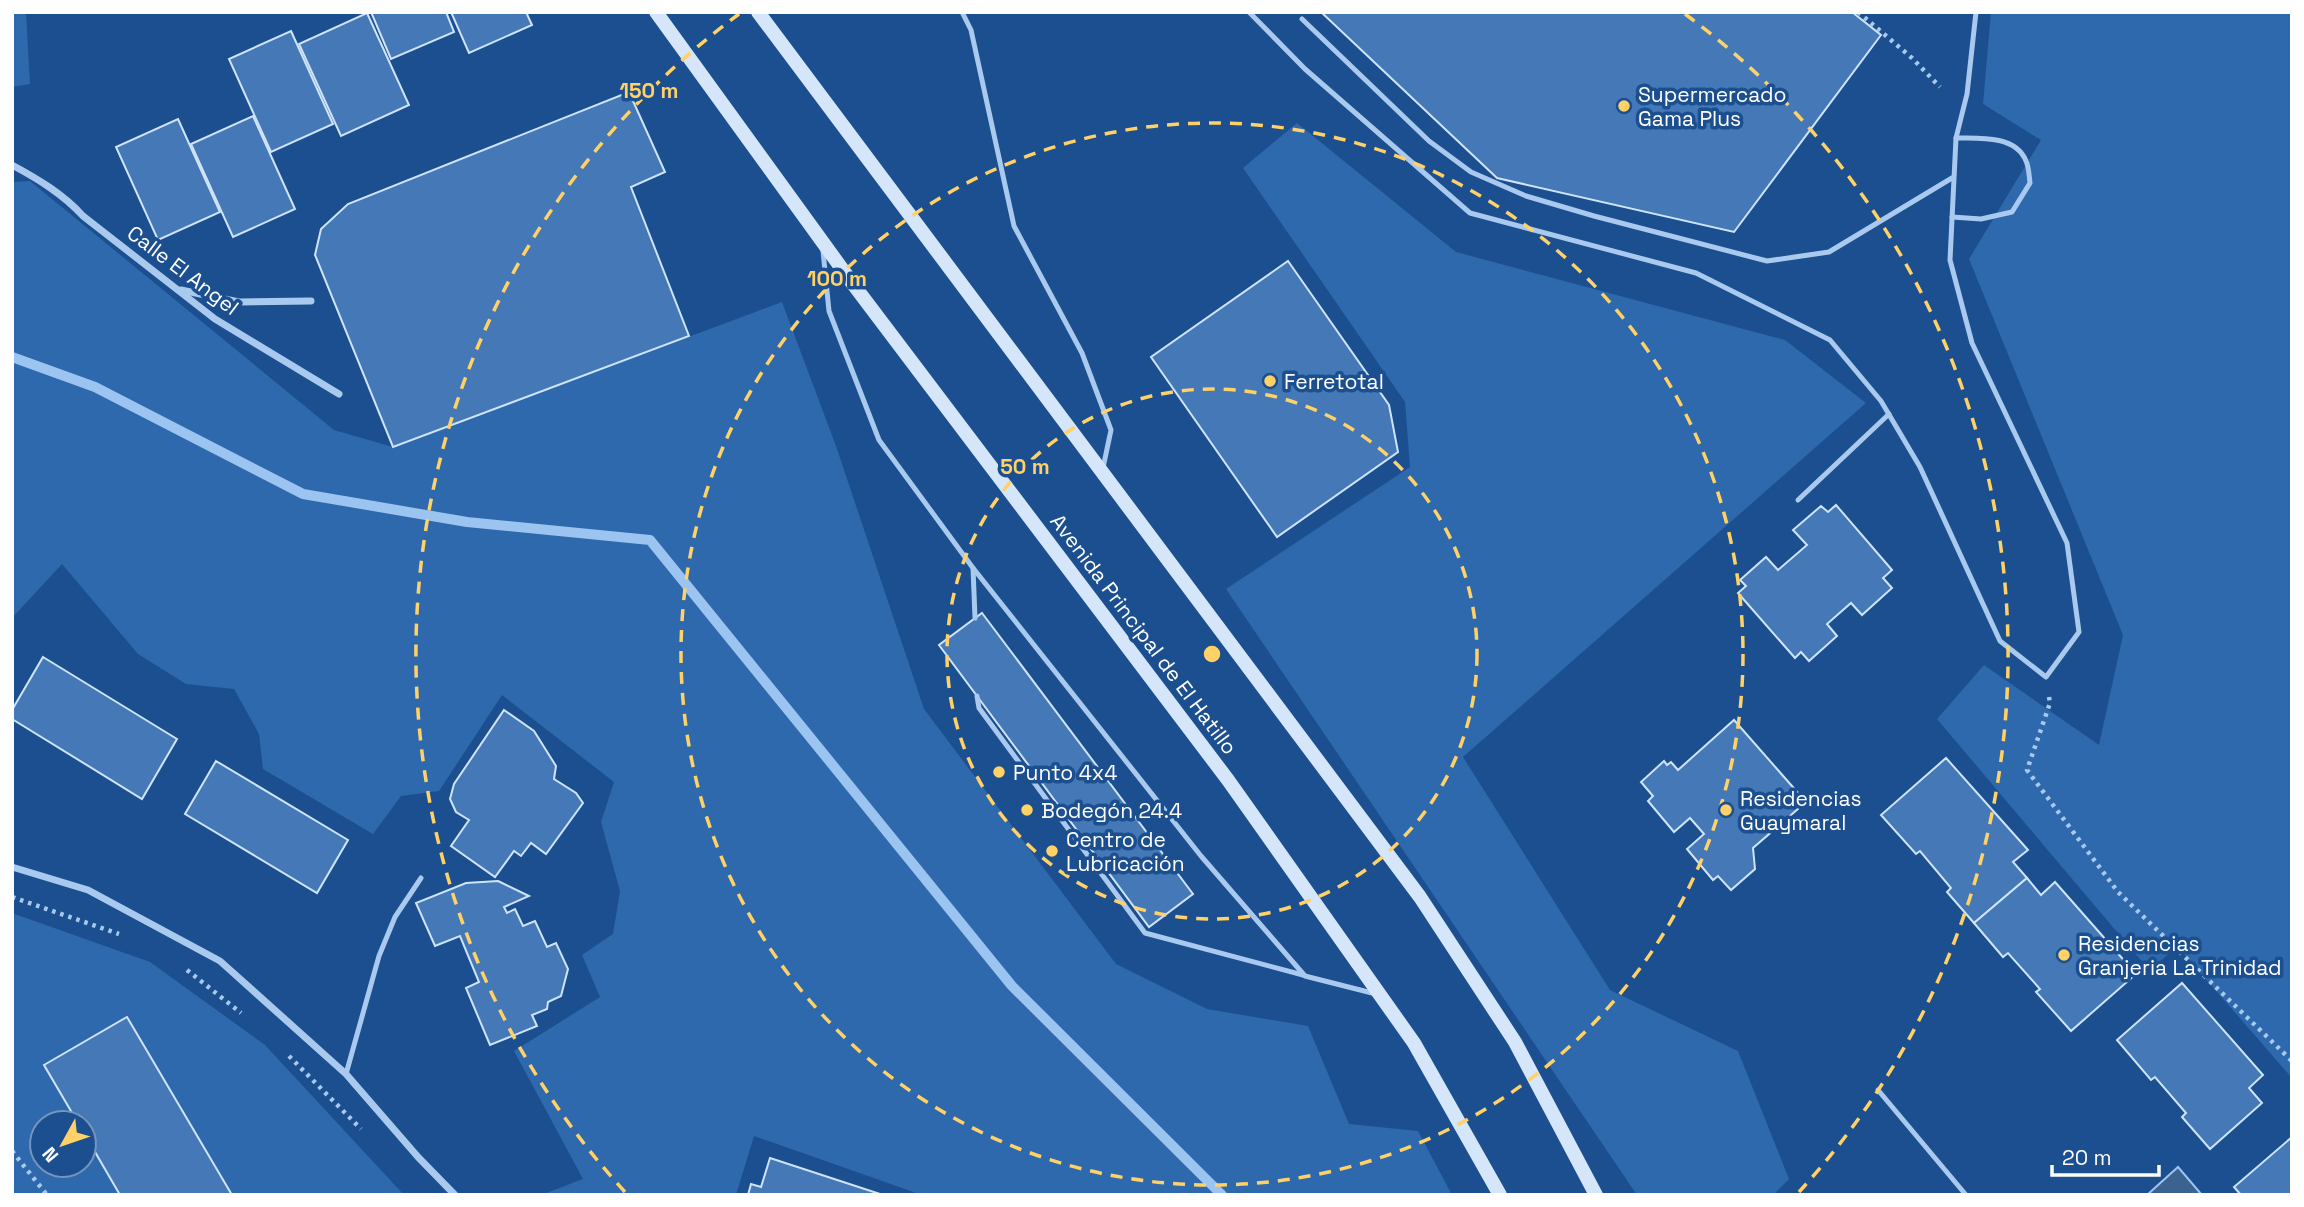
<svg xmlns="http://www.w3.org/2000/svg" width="2304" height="1207" font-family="'Space Grotesk',sans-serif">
  <rect width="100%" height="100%" fill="#1b4f8f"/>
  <g fill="#2e69ad" fill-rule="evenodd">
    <path d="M12,12H26L30,84L12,87Z"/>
    <path d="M1991,12H2292V1078L2177,946L2150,971L1937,719L1984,665L2099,745L2123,635L1969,259L2041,140L1983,104Z"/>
    <path d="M1297,123L1456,252L1785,340L1866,403L1463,757L1610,990L1738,1051L1789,1179L1773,1195H1637L1226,589L1410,467L1405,402L1243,168Z"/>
    <path d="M30,181L334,430L393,447L782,302L836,446L924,709L1116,964L1207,1009L1308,1026L1349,1124L1418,1131L1452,1195H922L754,1136L736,1195H541L583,1179L514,1051L600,997L582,955L613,934L620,891L601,822L614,782L502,695L439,791L401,796L373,834L263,769L259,734L234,689L186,684L138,654L62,564L12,618V182Z"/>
    <path d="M12,913L150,962L265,1045L404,1195H12ZM42,1123H84V1165H42Z"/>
  </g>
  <path fill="#3c6290" stroke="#9cc4f0" stroke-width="2" d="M2178,1167L2202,1195H2147Z"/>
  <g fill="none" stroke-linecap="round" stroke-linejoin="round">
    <path stroke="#9cc4f0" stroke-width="10" d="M12,357L95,387L303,494L467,522L650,540L1012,986L1222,1195"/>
  </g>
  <g fill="#4478b7" stroke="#cfe3fa" stroke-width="2">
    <path d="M371,12H446L454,32L391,59Z"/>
    <path d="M451,12H526L532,25L469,53Z"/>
    <path d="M1321,12H1852L1881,35L1734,232L1497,178Z"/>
    <path d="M367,13L409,105L341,136L299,44Z"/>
    <path d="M291,31L333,124L271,152L229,59Z"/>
    <path d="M629,92L665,172L631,187L689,336L393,447L315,255L321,229L348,204Z"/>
    <path d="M253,116L295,209L233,237L191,144Z"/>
    <path d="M178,119L220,212L158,240L116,147Z"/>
    <path d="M1288,261L1389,405L1398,452L1277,537L1151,357Z"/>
    <path d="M1836,505L1892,570L1883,578L1892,588L1862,615L1851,603L1827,624L1837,636L1809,661L1801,652L1795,658L1738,593L1746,586L1740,580L1766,557L1778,570L1807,545L1793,530L1821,506L1828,512Z"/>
    <path d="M982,613L1193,894L1149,927L939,645Z"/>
    <path d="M43,657L177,739L142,799L12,719V710Z"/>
    <path d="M504,710L534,731L556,766L554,779L576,793L583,803L546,854L531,843L521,856L514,851L495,877L451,846L469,820L456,812L450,799L454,784Z"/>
    <path d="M1734,720L1806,802L1753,848L1755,869L1731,890L1718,876L1713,880L1687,849L1704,834L1690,818L1674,832L1648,801L1653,796L1641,782L1664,761L1667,765L1671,762L1678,770Z"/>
    <path d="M1946,758L2028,850L2013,862L2027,878L1974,923L1947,892L1951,888L1920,851L1916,854L1881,815Z"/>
    <path d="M216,761L348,840L317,893L185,814Z"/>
    <path d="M2027,878L2041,895L2055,882L2136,974L2071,1031L2036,992L2040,989L2008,953L2003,957L1974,923Z"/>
    <path d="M498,881L529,896L504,907L507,913L515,909L523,926L535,921L547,947L556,943L568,969L561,996L548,1002L547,1009L532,1015L537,1026L490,1045L466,988L479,982L460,936L435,946L416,903L466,883Z"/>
    <path d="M2182,983L2263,1075L2249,1088L2262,1103L2210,1149L2182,1117L2186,1113L2155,1077L2151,1080L2117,1040Z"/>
    <path d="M127,1017L232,1195H120L84,1133V1123H78L44,1065Z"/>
    <path d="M2292,1137V1195H2241L2234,1187Z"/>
    <path d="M770,1158L883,1195H748L751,1184L761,1187Z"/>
  </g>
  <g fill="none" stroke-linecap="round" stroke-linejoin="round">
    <g stroke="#a9c9ee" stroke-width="4.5" stroke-dasharray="3.5 5" stroke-linecap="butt">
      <path d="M1858,12L1912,58L1940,87"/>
      <path d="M2049,697L2050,703L2027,770L2118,892L2292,1061"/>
      <path d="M12,897L119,934"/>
      <path d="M187,970L241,1013"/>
      <path d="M289,1056L361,1129"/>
      <path d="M12,1151L47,1195"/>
    </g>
    <g stroke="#a9c9ee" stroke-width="5">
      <path d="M962,12L971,30L1014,226L1082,353L1111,430L1103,468"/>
      <path d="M1249,12L1305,69L1470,213L1696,273L1830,340L1881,401L1920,467L2000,641L2046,677L2079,632L2067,543L1972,343L1950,260L1956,138L1967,94L1976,12"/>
      <path d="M1302,19L1429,141L1471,172L1526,196L1594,216L1767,261L1829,252L1952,178"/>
      <path d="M1952,217L1981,219L2012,212L2030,183C2029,176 2029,167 2026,161C2016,135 1978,138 1956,138"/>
      <path d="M823,251L829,311L879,440L973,568L1201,856L1305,976L1376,994"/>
      <path d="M1798,500L1889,414"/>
      <path d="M973,568L975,618"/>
      <path d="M977,696L979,708L1145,933L1303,975"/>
      <path d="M346,1074L379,956L395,917L421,878"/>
      <path d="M1878,1090L1966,1195"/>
    </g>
    <g stroke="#a9c9ee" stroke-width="7">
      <path d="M12,165C38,179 63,194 83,216L215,319L339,394"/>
      <path d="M181,290L239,302L311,301"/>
      <path d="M12,867L88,890L220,961L346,1074L418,1157L455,1195"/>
    </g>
    <g stroke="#d6e6fa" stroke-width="14">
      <path d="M656,12L853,284L1228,780L1414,1043L1500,1195"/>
      <path d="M758,12L1420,897L1515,1042L1596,1195"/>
    </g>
  </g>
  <g fill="none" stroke="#ffd166" stroke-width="3.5" stroke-dasharray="12 9">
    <circle cx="1212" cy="654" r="265"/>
    <circle cx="1212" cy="654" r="531"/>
    <path d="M625 1192A796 796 0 0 1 739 14M1685 14A796 796 0 0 1 1799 1192"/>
  </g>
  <g fill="#ffd166" stroke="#1b4f8f" stroke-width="2.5">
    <circle cx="1624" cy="106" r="7"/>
    <circle cx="1270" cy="381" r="7"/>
    <circle cx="999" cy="772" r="7"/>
    <circle cx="1027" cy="810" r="7"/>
    <circle cx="1726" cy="810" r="7"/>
    <circle cx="1052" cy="851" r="7"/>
    <circle cx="2064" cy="955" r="7"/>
  </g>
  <g text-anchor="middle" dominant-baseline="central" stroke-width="7" stroke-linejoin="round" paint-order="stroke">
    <g font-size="21" fill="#fff" stroke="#1b4f8f" text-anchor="start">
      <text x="1638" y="94">Supermercado<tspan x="1638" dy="24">Gama Plus</tspan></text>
      <text x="1284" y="381">Ferretotal</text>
      <text x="1013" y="772">Punto 4x4</text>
      <text x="1740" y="798">Residencias<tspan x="1740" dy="24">Guaymaral</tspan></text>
      <text x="1041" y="810">Bodegón 24.4</text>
      <text x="1066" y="839">Centro de<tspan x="1066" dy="24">Lubricación</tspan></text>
      <text x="2078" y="943">Residencias<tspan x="2078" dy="24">Granjeria La Trinidad</tspan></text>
    </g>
    <g font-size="21" fill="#fff" stroke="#1b4f8f">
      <text transform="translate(183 270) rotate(37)">Calle El Angel</text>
      <text transform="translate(1144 634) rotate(53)">Avenida Principal de El Hatillo</text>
    </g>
  </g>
  <circle cx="1212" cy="654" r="10" fill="#ffd166" stroke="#1b4f8f" stroke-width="3.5"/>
  <g font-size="21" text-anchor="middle" font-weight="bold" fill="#ffd166" stroke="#1b4f8f" stroke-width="7" stroke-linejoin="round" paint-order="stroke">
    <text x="649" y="98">150 m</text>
    <text x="837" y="286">100 m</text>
    <text x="1025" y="474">50 m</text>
  </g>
  <rect width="2304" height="1207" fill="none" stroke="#ffffff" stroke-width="28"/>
  <g transform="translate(63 1144) rotate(230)"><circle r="33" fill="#1b4f8f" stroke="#7695bc" stroke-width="2"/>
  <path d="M0-5L12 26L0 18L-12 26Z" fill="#ffd166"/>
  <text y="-10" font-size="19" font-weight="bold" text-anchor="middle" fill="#ffffff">N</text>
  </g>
  <path d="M2052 1165v10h107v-10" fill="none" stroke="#ffffff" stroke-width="3.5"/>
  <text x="2062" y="1165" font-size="21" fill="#ffffff" stroke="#1b4f8f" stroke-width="5" paint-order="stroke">20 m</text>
</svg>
